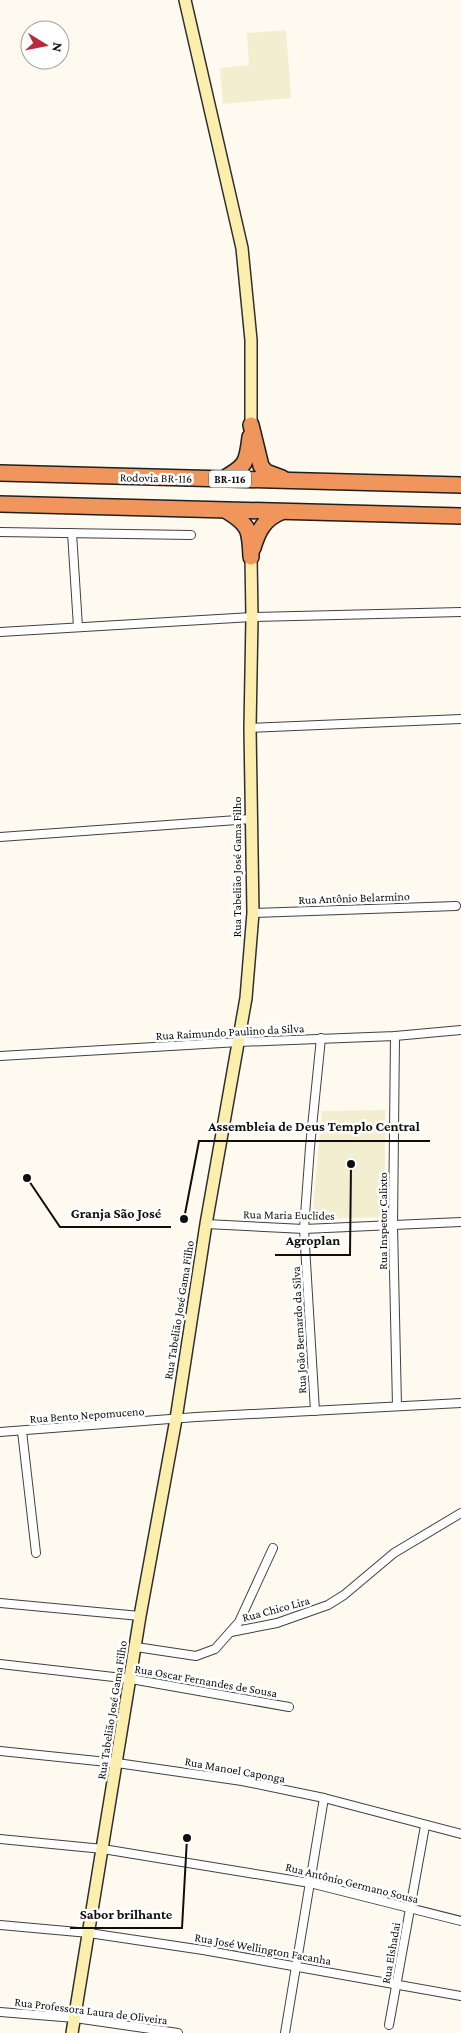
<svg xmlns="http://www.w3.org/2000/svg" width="461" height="2033" font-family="'Crimson Pro',serif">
  <rect width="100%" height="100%" fill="#fefaef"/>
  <g fill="#f4eed0">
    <path d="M286,30L291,98L223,104L220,68L249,65L247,33Z"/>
    <path d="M385,1110V1217L312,1219L322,1111Z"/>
  </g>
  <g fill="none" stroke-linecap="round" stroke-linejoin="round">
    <defs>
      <g id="street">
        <path d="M0,532L191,535"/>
        <path d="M72,533L78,627"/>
        <path d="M0,632L252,617L461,612"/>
        <path d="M250,728L461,719"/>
        <path d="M0,837L251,819"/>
        <path d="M253,913L456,906"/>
        <path d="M395,1036L393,1225L397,1406"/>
        <path d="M0,1056L239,1042L395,1036L461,1030"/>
        <path d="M206,1224L304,1229L461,1222"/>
        <path d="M315,1411L304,1229L310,1147L321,1038"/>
        <path d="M22,1431L36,1553"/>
        <path d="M0,1432L196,1417L461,1403"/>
        <path d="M0,1603L140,1616"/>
        <path d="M231,1632L277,1623L328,1605L344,1595L394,1553L461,1513"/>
        <path d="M136,1647L196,1656L215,1649L239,1622L273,1548"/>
        <path d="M0,1664L131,1679L289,1707"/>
        <path d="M0,1751L117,1763L242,1781L324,1798L461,1834"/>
        <path d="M0,1839L103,1849L310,1883L461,1921"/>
        <path d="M0,1925L89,1933L203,1950L461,1996"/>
        <path d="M0,2012L75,2018L178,2033"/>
        <path d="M389,2025L425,1826"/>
        <path d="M285,2033L324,1798"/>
      </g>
      <g id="secondary">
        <path d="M185,0L242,248L251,340V425"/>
        <path d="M72,2033L140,1616L176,1419L206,1224L246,998L253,913L250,728L252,617L251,557"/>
      </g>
      <g id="highway">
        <path d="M251,425L261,466L266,472L282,478"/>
        <path d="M0,473L461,485"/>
        <path d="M223,479C246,466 247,463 250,437"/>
        <path d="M0,504L461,516"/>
        <path d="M227,511C250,525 250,531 251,557"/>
        <path d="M253,548C258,531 264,519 281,512"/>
      </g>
    </defs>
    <use href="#street" stroke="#414141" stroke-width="10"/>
    <use href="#secondary" stroke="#303030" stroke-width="14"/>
    <use href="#highway" stroke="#1f1f1f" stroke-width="18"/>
    <use href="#street" stroke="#fff" stroke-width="8"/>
    <use href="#secondary" stroke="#fceeac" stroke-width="11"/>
    <use href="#highway" stroke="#f0955c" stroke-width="15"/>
  </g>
  <g text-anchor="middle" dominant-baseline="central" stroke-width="5" stroke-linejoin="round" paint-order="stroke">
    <rect fill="#fff" stroke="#565656" stroke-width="1" x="209" y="470.5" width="42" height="17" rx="4"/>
    <g font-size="11" font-weight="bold" fill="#0e0e0e">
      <text x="230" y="479">BR-116</text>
    </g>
    <g font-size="12" fill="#0e0e0e" stroke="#fff">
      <text transform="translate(156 478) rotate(1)">Rodovia BR-116</text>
      <text transform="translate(237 867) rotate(-90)">Rua Tabelião José Gama Filho</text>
      <text transform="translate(354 898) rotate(-2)">Rua Antônio Belarmino</text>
      <text transform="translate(230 1032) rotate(-3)">Rua Raimundo Paulino da Silva</text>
      <text transform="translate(289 1215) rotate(1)">Rua Maria Euclides</text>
      <text transform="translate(383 1221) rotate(-90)">Rua Inspetor Calixto</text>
      <text transform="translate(179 1310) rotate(-81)">Rua Tabelião José Gama Filho</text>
      <text transform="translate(299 1330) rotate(-93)">Rua João Bernardo da Silva</text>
      <text transform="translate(87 1415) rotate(-4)">Rua Bento Nepomuceno</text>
      <text transform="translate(276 1609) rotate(-15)">Rua Chico Lira</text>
      <text transform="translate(206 1681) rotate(10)">Rua Oscar Fernandes de Sousa</text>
      <text transform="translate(112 1710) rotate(-81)">Rua Tabelião José Gama Filho</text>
      <text transform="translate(235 1770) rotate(10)">Rua Manoel Caponga</text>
      <text transform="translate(352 1883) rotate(14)">Rua Antônio Germano Sousa</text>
      <text transform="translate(263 1949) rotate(10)">Rua José Wellington Facanha</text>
      <text transform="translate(391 1953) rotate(-80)">Rua Elshadai</text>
      <text transform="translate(91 2011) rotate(7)">Rua Professora Laura de Oliveira</text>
    </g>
  </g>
  <path fill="none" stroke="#0e0e0e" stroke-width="2" d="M184 1219L199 1141H430M27 1178L60 1227H171M351 1164L350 1255H275M187 1838L182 1928H70"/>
  <g fill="#0e0e0e" stroke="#fff" stroke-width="2">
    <circle cx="184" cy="1219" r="5"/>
    <circle cx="27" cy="1178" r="5"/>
    <circle cx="351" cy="1164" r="5"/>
    <circle cx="187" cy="1838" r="5"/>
  </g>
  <g font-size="14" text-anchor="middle" font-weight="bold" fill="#0e0e0e" stroke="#fff" stroke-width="5" stroke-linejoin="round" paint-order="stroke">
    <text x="314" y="1131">Assembleia de Deus Templo Central</text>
    <text x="116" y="1218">Granja São José</text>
    <text x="313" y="1245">Agroplan</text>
    <text x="126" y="1919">Sabor brilhante</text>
  </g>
  <g transform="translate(45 45) rotate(100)"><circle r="24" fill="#ffffff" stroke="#9f9f9f"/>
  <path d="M0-4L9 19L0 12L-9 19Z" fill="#ba2a3b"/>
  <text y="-8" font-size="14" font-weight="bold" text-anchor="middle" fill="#0e0e0e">N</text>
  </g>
</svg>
